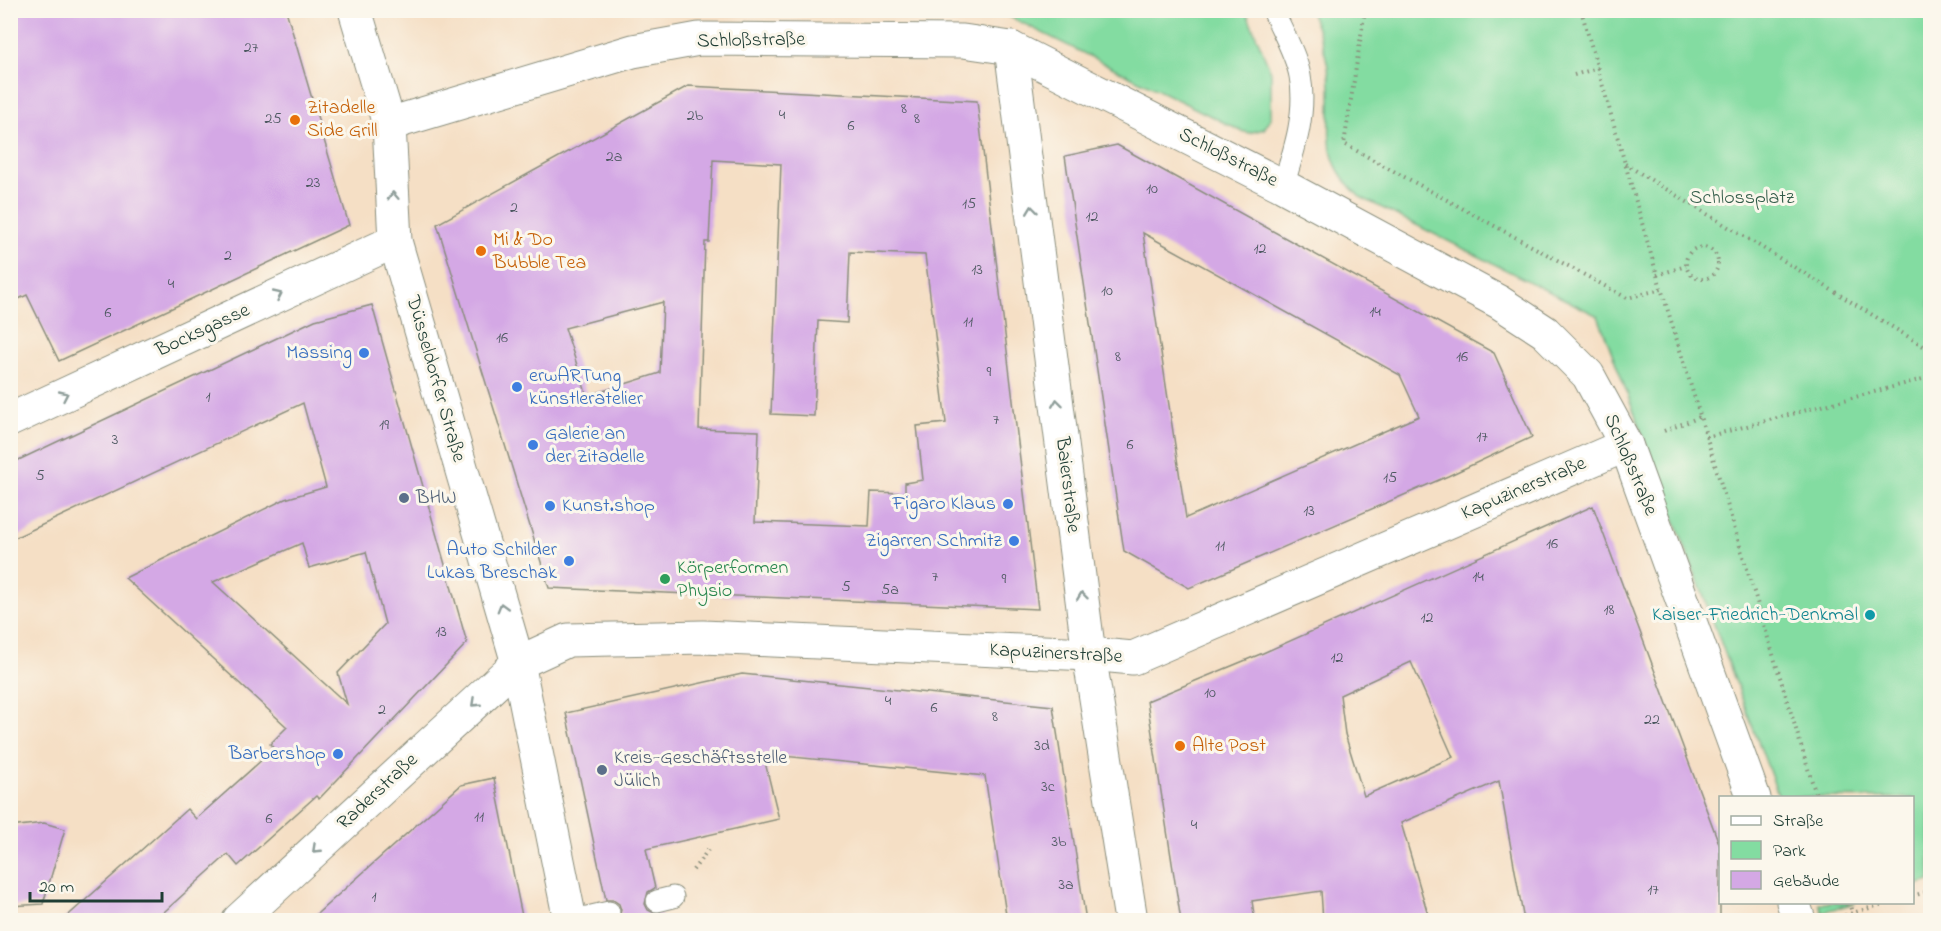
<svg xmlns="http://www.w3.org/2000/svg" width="1941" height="931" font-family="'Indie Flower',sans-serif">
  <rect width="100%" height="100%" fill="#fbf7ec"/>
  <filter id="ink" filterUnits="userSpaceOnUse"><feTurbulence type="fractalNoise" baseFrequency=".0167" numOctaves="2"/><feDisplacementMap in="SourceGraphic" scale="12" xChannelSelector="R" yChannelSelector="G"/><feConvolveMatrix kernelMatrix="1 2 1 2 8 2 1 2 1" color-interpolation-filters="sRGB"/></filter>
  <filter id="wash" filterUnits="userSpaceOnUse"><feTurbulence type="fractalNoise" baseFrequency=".008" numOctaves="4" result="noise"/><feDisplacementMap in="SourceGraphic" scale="24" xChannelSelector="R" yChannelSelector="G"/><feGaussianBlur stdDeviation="1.35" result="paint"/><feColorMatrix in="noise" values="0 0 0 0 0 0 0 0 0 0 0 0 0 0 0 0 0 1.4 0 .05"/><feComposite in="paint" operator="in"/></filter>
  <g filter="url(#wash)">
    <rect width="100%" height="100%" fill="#f5dfc5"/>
    <g fill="#83dca1" stroke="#518c6a" stroke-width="1.5">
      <path d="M1015,11H1246L1271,72V118L1264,129L1249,133L1241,131L998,11Z"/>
      <path d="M1310,11H1930V881L1913,886L1912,798L1779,797L1598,316L1360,197C1319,158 1332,136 1330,86C1329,59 1320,35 1310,11Z"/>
      <path d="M1819,903H1855L1822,912Z"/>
    </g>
    <g id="blocks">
      <g fill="#d4a8e5" fill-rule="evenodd">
        <path d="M10,10H286L349,225L59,361L27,295L10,303Z"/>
        <path d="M688,86L977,101L1038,609L549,588L437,224ZM713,160L781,164L771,414L814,416L818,321L847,323L850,252L925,255L946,423L917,426L923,480L905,483V493L871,492L869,526L755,522L759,431L699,429L705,242H709ZM663,302L660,373L587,396L565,328Z"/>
        <path d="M1117,145L1494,353L1532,437L1448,476L1189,588L1124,551L1065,156ZM1143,233L1400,375L1419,416L1186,518Z"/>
        <path d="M372,305L467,643L319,799L316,796L238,866L228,854L154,921H62L187,809L196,819L274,749L270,744L287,727L125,578L285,499L326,487L303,403L10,540V464L315,320ZM302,543L309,568L366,552L385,624L338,673L347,704L213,582Z"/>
        <path d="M1593,506L1720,846V921H1524L1499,781L1401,823L1430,921H1323L1321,891L1252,901L1255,921H1181L1147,701L1263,653ZM1411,662L1453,757L1364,796L1345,734L1340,695Z"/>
        <path d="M742,674L1053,706L1086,921H1007L985,776L763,754L779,819L646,849L655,888L648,892L645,904L648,910L654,913H660L662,921H618L621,910L619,904L613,900H606L566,713Z"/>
        <path d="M494,778L523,921H309L461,785Z"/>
        <path d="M44,823L65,829L43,904L10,906V827Z"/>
      </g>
    </g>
  </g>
  <g filter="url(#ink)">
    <use href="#blocks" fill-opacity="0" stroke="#8a8e7c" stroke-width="1.5"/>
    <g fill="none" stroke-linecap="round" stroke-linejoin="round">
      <defs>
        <g id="lane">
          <path d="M1273,10C1282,31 1296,54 1300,76C1307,113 1294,151 1283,186"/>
          <path d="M657,901L673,897"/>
          <path d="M574,920L609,912"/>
        </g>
        <g id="street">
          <path d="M355,10L389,124L395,241L518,663L570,920"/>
          <path d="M1011,48L1089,654L1131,920"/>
          <path d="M389,124L633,51L699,39L963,41L1011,48L1283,186L1499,302L1545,332L1588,375L1626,445L1754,798"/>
          <path d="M10,420L395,241"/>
          <path d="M1793,902L1799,920"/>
          <path d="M239,920L518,663L568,640L703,637L1089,654L1133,658L1626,445"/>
        </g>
      </defs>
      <use href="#lane" stroke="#8a8e7c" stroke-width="23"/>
      <use href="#street" stroke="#8a8e7c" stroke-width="35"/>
      <g stroke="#8a8e7c" stroke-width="4" stroke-dasharray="1.5 4.5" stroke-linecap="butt">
        <path d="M1365,10L1344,144L1627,298L1662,289"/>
        <path d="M1581,10L1657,275L1817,798"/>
        <path d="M1574,75L1598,68"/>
        <path d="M1625,164L1930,350"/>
        <circle cx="1702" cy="263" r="16"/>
        <path d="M1657,275L1686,266"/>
        <path d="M1664,431L1700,417"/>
        <path d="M1706,437L1930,377"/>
        <path d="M693,870L708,850"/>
        <path d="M1912,896L1930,891"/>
        <path d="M1849,902L1852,913"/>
        <path d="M1839,917L1890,902"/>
      </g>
      <use href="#lane" stroke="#fff" stroke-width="21"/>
      <use href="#street" stroke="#fff" stroke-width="33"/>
    </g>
    <defs><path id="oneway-chevron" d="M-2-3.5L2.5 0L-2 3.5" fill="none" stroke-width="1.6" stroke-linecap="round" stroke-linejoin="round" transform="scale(1.5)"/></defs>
    <g stroke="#8f9e9a">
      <use href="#oneway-chevron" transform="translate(393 196) rotate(-93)"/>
      <use href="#oneway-chevron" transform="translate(1032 210) rotate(-97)"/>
      <use href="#oneway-chevron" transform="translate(278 295) rotate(-25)"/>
      <use href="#oneway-chevron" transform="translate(64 395) rotate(-25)"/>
      <use href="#oneway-chevron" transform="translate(1057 403) rotate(-97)"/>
      <use href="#oneway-chevron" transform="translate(1082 596) rotate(-97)"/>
      <use href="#oneway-chevron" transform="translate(502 607) rotate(-106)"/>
      <use href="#oneway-chevron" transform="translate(475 703) rotate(137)"/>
      <use href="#oneway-chevron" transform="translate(316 849) rotate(137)"/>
    </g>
  </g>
  <g fill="#e8710a" stroke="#fbf7ec" stroke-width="2">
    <circle cx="295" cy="120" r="6"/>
    <circle cx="481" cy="251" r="6"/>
    <circle cx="1180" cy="746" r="6"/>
  </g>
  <g fill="#3f7fe0" stroke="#fbf7ec" stroke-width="2">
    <circle cx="364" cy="353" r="6"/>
    <circle cx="517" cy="387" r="6"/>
    <circle cx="533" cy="445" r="6"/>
    <circle cx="1008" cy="504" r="6"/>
    <circle cx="550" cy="506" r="6"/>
    <circle cx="1014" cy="541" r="6"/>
    <circle cx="569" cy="561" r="6"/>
    <circle cx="338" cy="754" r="6"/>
  </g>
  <g fill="#5c6f8a" stroke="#fbf7ec" stroke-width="2">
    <circle cx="404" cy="498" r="6"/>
    <circle cx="602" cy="770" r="6"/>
  </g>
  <circle fill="#2e9e5b" stroke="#fbf7ec" stroke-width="2" cx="665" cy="579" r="6"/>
  <circle fill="#0f9aa8" stroke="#fbf7ec" stroke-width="2" cx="1870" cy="615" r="6"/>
  <g text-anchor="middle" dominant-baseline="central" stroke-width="6" stroke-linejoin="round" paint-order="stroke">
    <g font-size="16" fill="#4c5860">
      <text x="251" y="48">27</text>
      <text x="904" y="109">8</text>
      <text x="782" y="115">4</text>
      <text x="695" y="116">2b</text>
      <text x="273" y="119">25</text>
      <text x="917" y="119">8</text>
      <text x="851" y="126">6</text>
      <text x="614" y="157">2a</text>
      <text x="313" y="183">23</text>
      <text x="1152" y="189">10</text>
      <text x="969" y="204">15</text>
      <text x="514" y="208">2</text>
      <text x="1092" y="217">12</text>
      <text x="1260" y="249">12</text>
      <text x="228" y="256">2</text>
      <text x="977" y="270">13</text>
      <text x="171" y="284">4</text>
      <text x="1107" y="291">10</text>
      <text x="1375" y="312">14</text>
      <text x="108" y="313">6</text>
      <text x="968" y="322">11</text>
      <text x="502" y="338">16</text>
      <text x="1118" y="357">8</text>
      <text x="1462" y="357">16</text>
      <text x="989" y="372">9</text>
      <text x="208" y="397">1</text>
      <text x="996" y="420">7</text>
      <text x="384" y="425">19</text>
      <text x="1482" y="437">17</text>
      <text x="115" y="440">3</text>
      <text x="1130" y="445">6</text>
      <text x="40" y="476">5</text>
      <text x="1390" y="478">15</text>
      <text x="1309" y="511">13</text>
      <text x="1552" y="544">16</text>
      <text x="1220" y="546">11</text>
      <text x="935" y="577">7</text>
      <text x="1478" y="577">14</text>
      <text x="1004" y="579">9</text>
      <text x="846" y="587">5</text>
      <text x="890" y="590">5a</text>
      <text x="1609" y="610">18</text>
      <text x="1427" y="618">12</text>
      <text x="441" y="632">13</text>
      <text x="1337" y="658">12</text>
      <text x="1210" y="693">10</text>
      <text x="888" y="701">4</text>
      <text x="934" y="708">6</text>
      <text x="382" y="710">2</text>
      <text x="995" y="717">8</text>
      <text x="1652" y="720">22</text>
      <text x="1042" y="746">3d</text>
      <text x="1048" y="787">3c</text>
      <text x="479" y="817">11</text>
      <text x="269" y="819">6</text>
      <text x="1194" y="825">4</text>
      <text x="1059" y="842">3b</text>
      <text x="1066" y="885">3a</text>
      <text x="1653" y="890">17</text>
      <text x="374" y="897">1</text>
    </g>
    <g font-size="20" fill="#1f3d34" stroke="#fbf7ec">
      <text transform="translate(751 41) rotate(-1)">Schloßstraße</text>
      <text transform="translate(1228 158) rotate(27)">Schloßstraße</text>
      <text transform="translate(203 331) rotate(-25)">Bocksgasse</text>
      <text transform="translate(435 379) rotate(74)">Düsseldorfer Straße</text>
      <text transform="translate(1630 465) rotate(67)">Schloßstraße</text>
      <text transform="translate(1067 485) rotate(83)">Baierstraße</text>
      <text transform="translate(1524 489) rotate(-23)">Kapuzinerstraße</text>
      <text transform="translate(1056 654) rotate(3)">Kapuzinerstraße</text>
      <text transform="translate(378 792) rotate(-43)">Raderstraße</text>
    </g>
    <g font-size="20" fill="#c56008" stroke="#fbf7ec" text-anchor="start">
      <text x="307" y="108">Zitadelle<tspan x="307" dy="23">Side Grill</tspan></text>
      <text x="493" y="240">Mi &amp; Do<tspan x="493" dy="23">Bubble Tea</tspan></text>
      <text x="1192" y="746">Alte Post</text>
    </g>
    <g font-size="20" fill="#335d4a" stroke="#fbf7ec">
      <text x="1742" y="198">Schlossplatz</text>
    </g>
    <g font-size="20" fill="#366cbe" stroke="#fbf7ec" text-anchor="end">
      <text x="352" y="353">Massing</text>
      <text x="529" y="376" text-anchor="start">erwARTung<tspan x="529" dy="23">künstleratelier</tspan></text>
      <text x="545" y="434" text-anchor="start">Galerie an<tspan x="545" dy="23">der Zitadelle</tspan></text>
      <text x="996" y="504">Figaro Klaus</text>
      <text x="562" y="506" text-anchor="start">Kunst.shop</text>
      <text x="1002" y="541">Zigarren Schmitz</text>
      <text x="557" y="550">Auto Schilder<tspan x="557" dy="23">Lukas Breschak</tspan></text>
      <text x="326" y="754">Barbershop</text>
    </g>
    <g font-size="20" fill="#4e5e75" stroke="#fbf7ec" text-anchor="start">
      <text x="416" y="498">BHW</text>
      <text x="614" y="758">Kreis-Geschäftsstelle<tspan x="614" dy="23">Jülich</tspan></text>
    </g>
    <g font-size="20" fill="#27864d" stroke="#fbf7ec" text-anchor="start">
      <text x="677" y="568">Körperformen<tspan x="677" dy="23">Physio</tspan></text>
    </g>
    <g font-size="20" fill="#0d838f" stroke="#fbf7ec" text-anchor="end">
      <text x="1858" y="615">Kaiser-Friedrich-Denkmal</text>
    </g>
  </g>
  <rect width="1941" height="931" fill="none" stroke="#fbf7ec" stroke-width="36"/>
  <rect x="1719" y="796" width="195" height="108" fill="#fbf7ec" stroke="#a3ada2" stroke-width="1.5"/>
  <rect x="1731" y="816" width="30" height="9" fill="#ffffff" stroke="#a3ada2" stroke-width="1.5"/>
  <text x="1773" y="826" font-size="18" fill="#1f3d34">Straße</text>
  <rect x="1731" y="841" width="30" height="18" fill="#83dca1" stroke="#a3ada2" stroke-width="1.5"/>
  <text x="1773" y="856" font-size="18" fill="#1f3d34">Park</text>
  <rect x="1731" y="871" width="30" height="18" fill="#d4a8e5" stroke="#a3ada2" stroke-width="1.5"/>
  <text x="1773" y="886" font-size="18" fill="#1f3d34">Gebäude</text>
  <path d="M30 892v9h132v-9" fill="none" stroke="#1f3d34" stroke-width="3"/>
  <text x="39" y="892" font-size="18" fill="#1f3d34" stroke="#fbf7ec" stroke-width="4.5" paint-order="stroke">20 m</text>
</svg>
